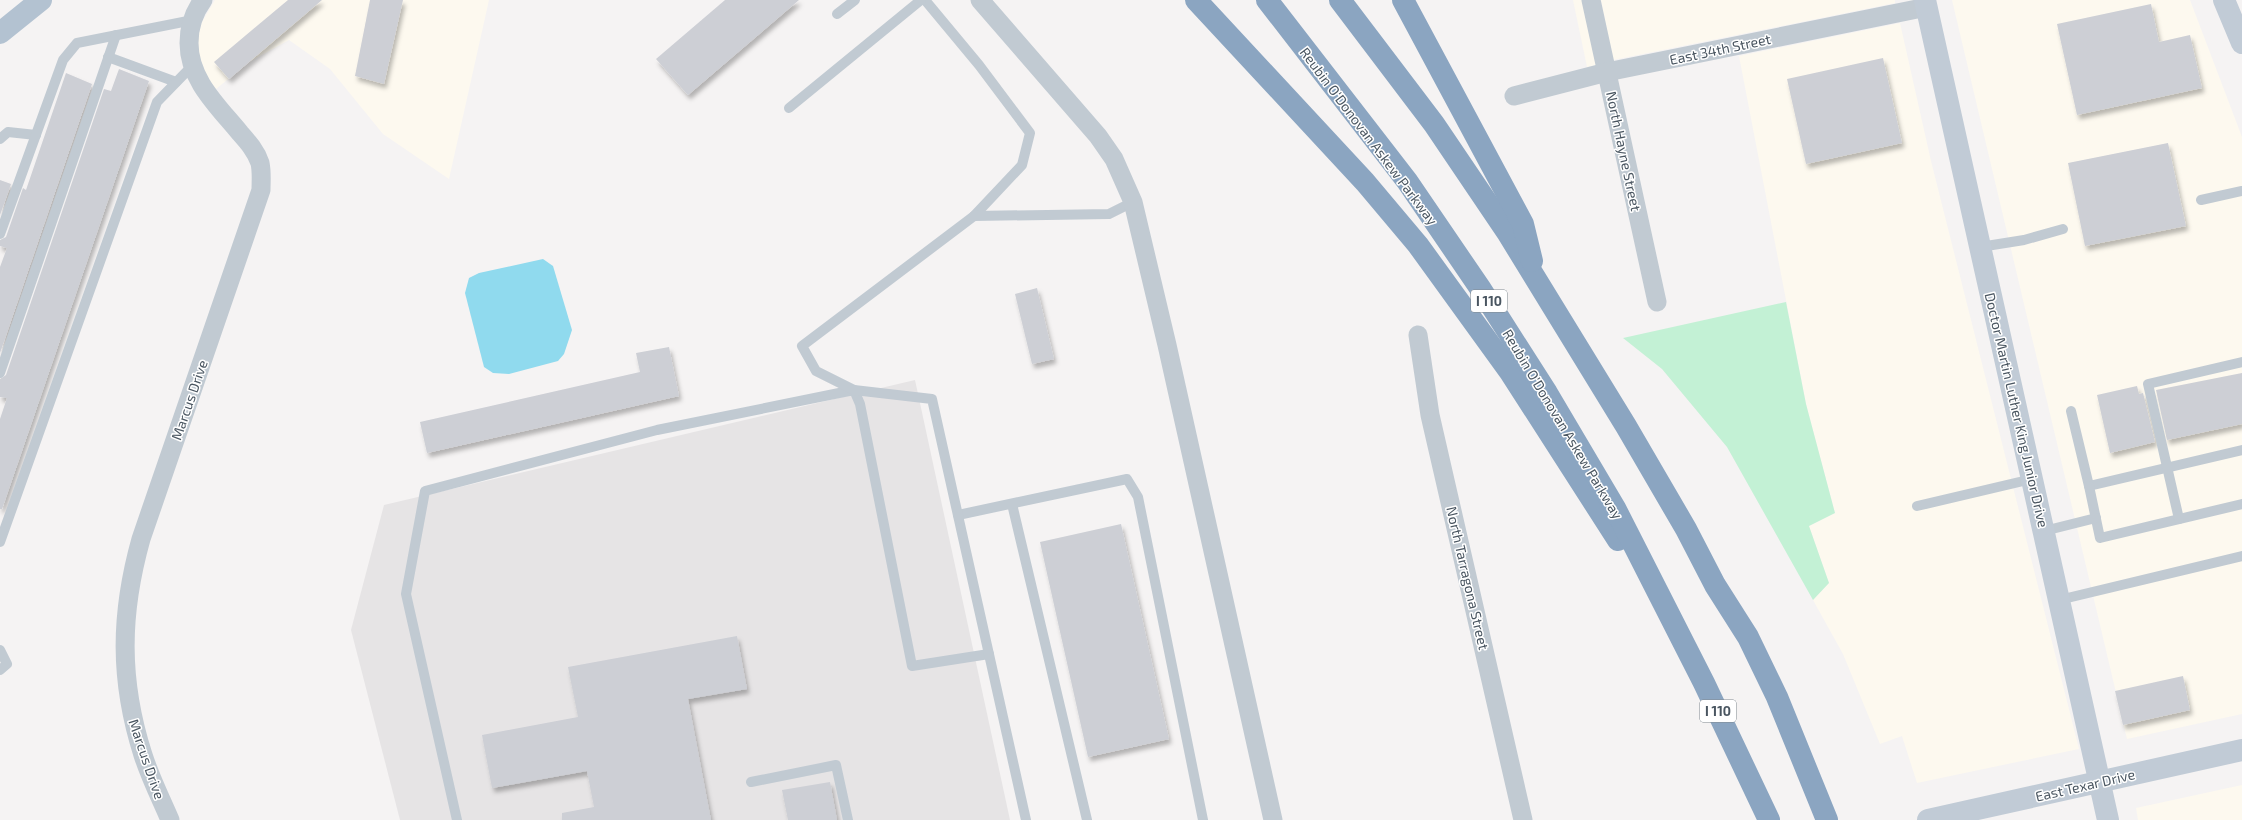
<svg xmlns="http://www.w3.org/2000/svg" width="2242" height="820" font-family="'Exo 2',sans-serif">
  <defs>
    <filter id="shadow"><feDropShadow dx="2.5" dy="4.5" stdDeviation="2" flood-color="#0004"/></filter>
  </defs>
  <rect width="100%" height="100%" fill="#f5f3f3"/>
  <g fill="#fdf9ef">
    <path d="M215,0H489L449,179L383,134L330,69L289,40L249,62L216,89L208,79L198,53V36L202,22Z"/>
    <path d="M1573,0H1582L1596,65L1587,67Z"/>
    <path d="M1601,0H1895V3L1613,60Z"/>
    <path d="M1952,0H2190L2242,137V714L2127,739Z"/>
    <path d="M1900,23L1931,161L2079,749L1917,783L1902,736L1880,744L1843,654L1813,600L1829,583L1809,526L1835,513L1806,404L1739,56Z"/>
    <path d="M2242,785V820H2138L2136,808Z"/>
  </g>
  <path fill="#e6e4e5" d="M915,380L1010,820H400L351,630L384,505Z"/>
  <path fill="#c3f1d5" d="M1786,302L1806,404L1835,513L1809,526L1829,583L1813,600L1727,447L1662,369L1623,338Z"/>
  <path fill="#90daee" d="M543,259L553,266L572,330L564,354L558,361L509,374L493,373L484,367L465,293L469,278L479,273Z"/>
  <g fill="#cdcfd5" filter="url(#shadow)">
    <path d="M288,0H322L229,79L214,62Z"/>
    <path d="M370,0H403L384,84L355,76Z"/>
    <path d="M725,0H799L688,95L656,59Z"/>
    <path d="M2151,4L2159,42L2190,35L2202,88L2077,115L2057,24Z"/>
    <path d="M1883,58L1902,143L1806,164L1787,79Z"/>
    <path d="M119,69L149,81L2,509H0V419L7,398L0,397V379L6,375L104,89L111,91Z"/>
    <path d="M66,73L92,84L0,353V267L7,248L0,246V240L6,237L23,188L26,190Z"/>
    <path d="M2168,143L2186,226L2085,246L2068,163Z"/>
    <path d="M0,180L11,184L0,215Z"/>
    <path d="M1037,288L1054,359L1032,364L1015,294Z"/>
    <path d="M669,347L679,396L427,453L420,422L640,372L636,353Z"/>
    <path d="M2242,373V424L2167,440L2156,390Z"/>
    <path d="M2137,386L2139,394L2143,393L2155,442L2110,453L2097,395Z"/>
    <path d="M1121,524L1169,739L1088,757L1040,542Z"/>
    <path d="M737,636L747,689L688,699L711,820H562V813L594,807L587,771L492,788L482,735L578,717L568,667Z"/>
    <path d="M2183,676L2190,710L2123,725L2115,691Z"/>
    <path d="M830,782L837,820H788L782,790Z"/>
  </g>
  <g fill="none" stroke-linecap="round" stroke-linejoin="round">
    <g stroke="#c1cad2" stroke-width="10">
      <path d="M925,0L979,65L1030,133L1022,165L974,216"/>
      <path d="M837,14L855,0"/>
      <path d="M108,57L176,82"/>
      <path d="M789,108L921,0"/>
      <path d="M0,139L8,132L36,135"/>
      <path d="M2201,200L2242,191"/>
      <path d="M0,234L63,60L77,43L193,20"/>
      <path d="M1980,247L2024,240L2063,229"/>
      <path d="M0,373L116,35"/>
      <path d="M2071,411L2089,486L2242,450"/>
      <path d="M2089,486L2100,538L2242,504"/>
      <path d="M1012,504L1087,820"/>
      <path d="M1917,506L2032,479"/>
      <path d="M958,515L1127,479L1138,497L1203,820"/>
      <path d="M2179,519L2148,384L2242,362"/>
      <path d="M2044,531L2096,518"/>
      <path d="M0,542L157,102L192,66"/>
      <path d="M2059,600L2242,556"/>
      <path d="M0,650L7,664L0,670"/>
      <path d="M751,782L836,765L848,820"/>
      <path d="M457,820L406,594L425,491L657,430L854,390L860,404L912,666L989,654"/>
      <path d="M1026,820L932,399L854,390L816,371L802,346L974,216L1109,214L1133,202"/>
    </g>
    <g stroke="#c1cad2" stroke-width="19">
      <path d="M980,0L1098,136L1114,159L1133,202L1167,345L1273,820"/>
      <path d="M1591,0L1657,302"/>
      <path d="M1514,96L1607,72L1927,7"/>
      <path d="M1418,335L1430,415L1523,820"/>
      <path d="M170,820C161,799 150,777 143,755C119,680 120,614 141,539L261,190C261,181 262,172 260,163C256,151 248,142 240,133C218,106 189,80 189,43C189,27 194,12 203,0"/>
    </g>
    <g stroke="#c1cbd6" stroke-width="22">
      <path d="M1925,0L2108,820"/>
      <path d="M2224,0L2242,43"/>
      <path d="M1928,820L2242,750"/>
    </g>
    <path stroke="#b3c2d1" stroke-width="22" d="M0,33L41,0"/>
    <g stroke="#8ba5c1" stroke-width="22">
      <path d="M1196,0L1365,182L1418,245L1510,372L1618,540"/>
      <path d="M1267,0L1407,181L1480,288L1547,393L1615,508L1704,683L1769,820"/>
      <path d="M1340,0L1434,124L1507,232L1626,426L1686,529L1715,585L1748,637L1777,697L1827,820"/>
      <path d="M1403,0L1523,224L1532,261"/>
    </g>
  </g>
  <g text-anchor="middle" dominant-baseline="central" stroke-width="3" stroke-linejoin="round" paint-order="stroke">
    <g fill="#fff" stroke="#808990" stroke-width="1">
      <rect x="1471" y="290" width="36" height="22" rx="3"/>
      <rect x="1700" y="700" width="36" height="22" rx="3"/>
    </g>
    <g font-size="13" font-weight="bold" fill="#4a5661">
      <text x="1489" y="301">I 110</text>
      <text x="1718" y="711">I 110</text>
    </g>
    <g font-size="14" fill="#4a5661" stroke="#fff">
      <text transform="translate(1720 49) rotate(-12)">East 34th Street</text>
      <text transform="translate(1369 136) rotate(53)">Reubin O'Donovan Askew Parkway</text>
      <text transform="translate(1624 151) rotate(78)">North Hayne Street</text>
      <text transform="translate(189 400) rotate(-71)">Marcus Drive</text>
      <text transform="translate(2017 410) rotate(77)">Doctor Martin Luther King Junior Drive</text>
      <text transform="translate(1563 424) rotate(59)">Reubin O'Donovan Askew Parkway</text>
      <text transform="translate(1468 578) rotate(77)">North Tarragona Street</text>
      <text transform="translate(147 759) rotate(71)">Marcus Drive</text>
      <text transform="translate(2085 785) rotate(-13)">East Texar Drive</text>
    </g>
  </g>
</svg>
